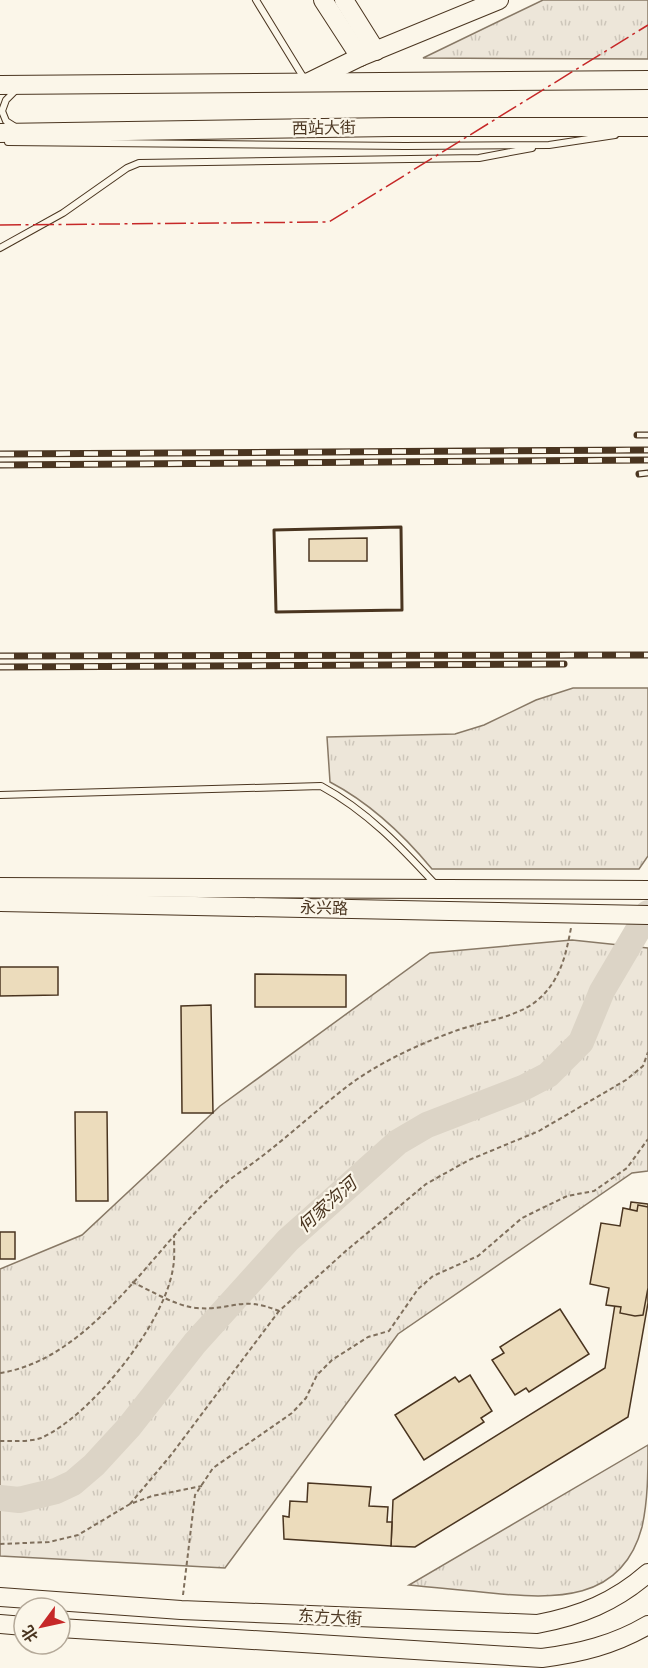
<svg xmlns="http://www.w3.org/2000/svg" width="648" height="1668" font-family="'Fira Sans','Noto Sans SC',sans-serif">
  <defs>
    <pattern id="grass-tufts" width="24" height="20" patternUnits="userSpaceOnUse" patternTransform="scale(1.5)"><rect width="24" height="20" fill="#ede6d9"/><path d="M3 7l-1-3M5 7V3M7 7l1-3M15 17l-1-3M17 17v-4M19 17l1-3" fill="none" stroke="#cdc6ba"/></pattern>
  </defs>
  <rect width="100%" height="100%" fill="#fbf6e9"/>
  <g fill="url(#grass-tufts)" stroke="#887966" stroke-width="1.5">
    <path d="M543,0H648V59L423,58Z"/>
    <path d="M573,688H648V856L639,869H432C403,834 370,803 330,782L327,737L455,734L484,725L536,700Z"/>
    <path d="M572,940L648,948V1171L632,1173L398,1334L225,1568L0,1556V1269L82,1235L220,1106L430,953Z"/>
    <path d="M648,1445C648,1473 648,1500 642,1527C622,1603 553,1599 491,1593C464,1590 436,1588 409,1585Z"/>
  </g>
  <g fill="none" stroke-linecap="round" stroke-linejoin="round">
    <path stroke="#dcd4c6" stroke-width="26" d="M0,1498L19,1500L56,1491L73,1483L94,1465L129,1427L195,1343L288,1240L398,1142L427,1125L523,1088L548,1075L581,1042L602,991L648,913"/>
  </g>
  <g fill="#ecdcbc" stroke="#4a3520" stroke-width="1.5">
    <path d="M367,538V561H309V539Z"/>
    <path d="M0,967H58V995L0,996Z"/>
    <path d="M255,974L346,975V1007H255Z"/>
    <path d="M211,1005L213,1113H182L181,1006Z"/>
    <path d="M75,1112H107L108,1201H76Z"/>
    <path d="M631,1202L648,1204V1303L628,1417L415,1547L391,1546L393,1500L605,1368Z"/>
    <path d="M638,1205L648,1207V1288L643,1315L635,1316L620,1313L621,1307L606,1305L609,1288L590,1284L601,1223L620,1226L623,1208L637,1211Z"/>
    <rect x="0" y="1232" width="15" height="27"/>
    <path d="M560,1309L589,1354L529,1392L526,1388L515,1395L492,1360L504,1353L500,1347Z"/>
    <path d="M470,1375L492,1411L481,1418L484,1422L424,1460L395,1415L455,1377L459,1382Z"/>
    <path d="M308,1483L371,1487L369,1506L388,1507L387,1522H392L391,1546L284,1539L283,1516L289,1517L290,1501L307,1502Z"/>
  </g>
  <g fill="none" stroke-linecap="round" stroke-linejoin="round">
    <defs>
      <g id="lane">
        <path d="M256,0L305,80"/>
        <path d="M17,89L6,100L2,111L6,121L17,128"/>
        <path d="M8,142L405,146L549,145L615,135"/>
        <path d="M0,248L63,213L127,168L139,163L479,158L532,148"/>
        <path d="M0,795L321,786C367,811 401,847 436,885"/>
      </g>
      <g id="secondary">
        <path d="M323,0L360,57"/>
        <path d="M344,0L376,51"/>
        <path d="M311,81L360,57L499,0"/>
        <path d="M0,85L648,80"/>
        <path d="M0,133L392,127H648"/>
        <path d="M0,887L648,890"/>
        <path d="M0,902L648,915"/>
        <path d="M0,1597L181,1610L537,1624C580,1616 615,1602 648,1573"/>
        <path d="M0,1624L24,1626"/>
        <path d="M60,1628L542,1658C580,1653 614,1645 648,1625"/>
      </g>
    </defs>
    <use href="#lane" stroke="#4a3520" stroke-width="8"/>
    <use href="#secondary" stroke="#4a3520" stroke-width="20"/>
    <g stroke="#7f6f5c" stroke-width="2" stroke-dasharray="4.5 3" stroke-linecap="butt">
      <path d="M132,1282C152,1291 175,1306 197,1308C233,1311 240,1295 279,1311L347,1250L426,1184L469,1160L539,1131L626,1080L643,1066L648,1052"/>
      <path d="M0,1373C92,1359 153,1248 218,1190C231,1177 247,1168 261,1157C291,1134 319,1108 349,1085C380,1062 421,1043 458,1030C484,1021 521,1017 541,997C561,978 566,954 571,928"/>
      <path d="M0,1441C12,1441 30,1442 41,1438C91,1416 165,1323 173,1268C175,1258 174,1247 174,1236"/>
      <path d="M130,1504L171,1455L279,1311"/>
      <path d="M0,1544L49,1542L78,1535L130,1504L152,1496L202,1486"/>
      <path d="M183,1595L195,1495L213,1468L292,1413L306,1398L317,1375L332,1360L368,1337L389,1331L418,1289L433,1276L478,1256L522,1218L567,1196L594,1191L627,1168L648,1139"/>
    </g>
    <use href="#lane" stroke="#fbf6e9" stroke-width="6"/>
    <use href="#secondary" stroke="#fbf6e9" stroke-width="18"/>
    <defs>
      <g id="rail">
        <path d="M637,435H648"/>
        <path d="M0,454L648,450"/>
        <path d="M0,465L648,460"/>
        <path d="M639,474L648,473"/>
        <path d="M0,656L648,655"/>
        <path d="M0,667L564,664"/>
      </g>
    </defs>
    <use href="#rail" stroke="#4a3520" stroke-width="7"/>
    <use href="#rail" stroke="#fbf6e9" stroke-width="4.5" stroke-dasharray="14" stroke-linecap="butt"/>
    <path stroke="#4a3520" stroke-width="3" d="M401,527L402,610L276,612L274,530Z"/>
    <path stroke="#c62828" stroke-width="1.5" stroke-dasharray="21 4.5 3 4.5" stroke-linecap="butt" d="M0,225L329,222L648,25"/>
  </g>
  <g text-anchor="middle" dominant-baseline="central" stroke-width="4.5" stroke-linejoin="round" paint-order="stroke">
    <g font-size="16" fill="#4a3520" stroke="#fbf6e9">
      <text transform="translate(324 128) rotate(-1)">西站大街</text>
      <text transform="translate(324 908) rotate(1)">永兴路</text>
      <text transform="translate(330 1617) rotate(3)">东方大街</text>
    </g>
    <g font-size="18" font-style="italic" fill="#4a3520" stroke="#fbf6e9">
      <text transform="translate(327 1205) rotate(-42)">何家沟河</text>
    </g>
  </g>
  <g transform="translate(42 1626) rotate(237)"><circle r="28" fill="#fbf6e9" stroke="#b4a999" stroke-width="1.5"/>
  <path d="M0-4.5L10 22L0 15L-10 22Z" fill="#c62828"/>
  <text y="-9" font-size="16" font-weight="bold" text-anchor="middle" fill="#4a3520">北</text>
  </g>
</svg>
